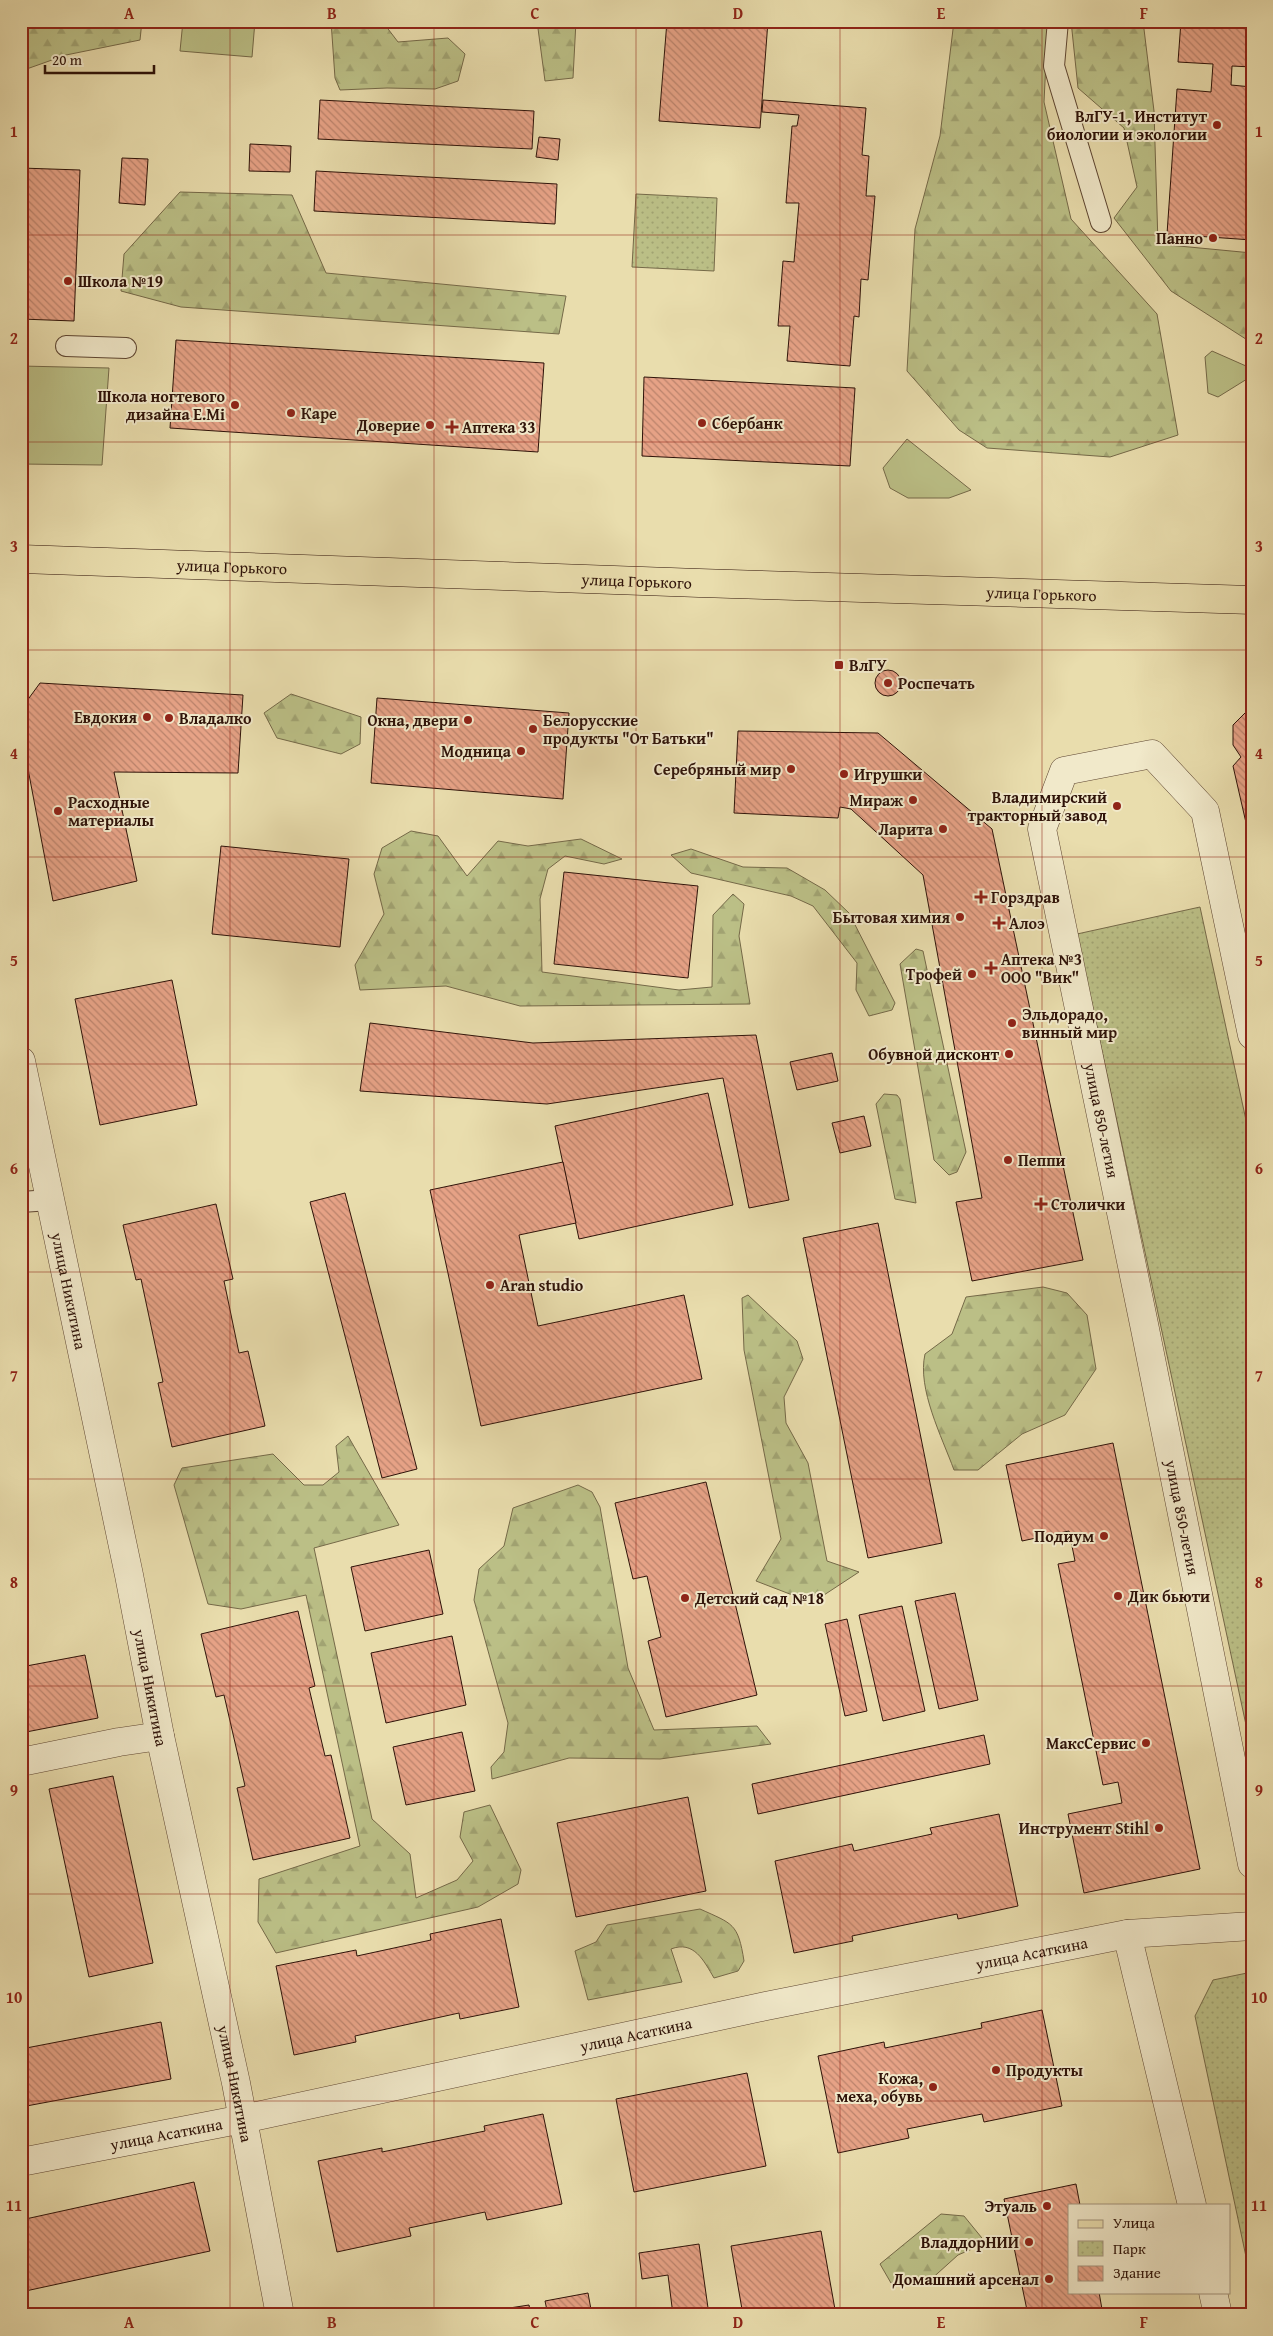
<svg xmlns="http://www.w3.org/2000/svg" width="1273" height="2336" font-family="'Gentium Book Plus',serif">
  <defs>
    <pattern id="forest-firs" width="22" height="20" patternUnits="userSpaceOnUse" patternTransform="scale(1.25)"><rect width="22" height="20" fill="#bbbf86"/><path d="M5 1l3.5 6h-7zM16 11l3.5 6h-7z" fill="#a1a372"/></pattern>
    <pattern id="park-dots" width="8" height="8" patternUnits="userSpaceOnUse" patternTransform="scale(1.25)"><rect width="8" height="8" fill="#bbbf86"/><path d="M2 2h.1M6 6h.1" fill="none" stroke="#a1a372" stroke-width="1.8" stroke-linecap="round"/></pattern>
    <pattern id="building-back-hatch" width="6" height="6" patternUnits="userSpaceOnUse" patternTransform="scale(1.25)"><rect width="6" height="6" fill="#e6a286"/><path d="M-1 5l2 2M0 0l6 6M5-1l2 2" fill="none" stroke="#bb836c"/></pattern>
  </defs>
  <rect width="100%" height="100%" fill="#e9ddad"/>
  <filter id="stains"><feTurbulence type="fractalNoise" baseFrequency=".004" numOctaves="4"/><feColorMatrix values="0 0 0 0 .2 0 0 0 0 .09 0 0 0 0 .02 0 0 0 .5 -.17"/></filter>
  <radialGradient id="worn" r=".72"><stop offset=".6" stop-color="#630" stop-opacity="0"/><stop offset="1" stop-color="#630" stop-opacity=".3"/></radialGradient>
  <g fill="#bbbf86" stroke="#756948">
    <path d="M183,21H255L252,57L180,51Z"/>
    <path d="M1212,351L1246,366L1247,379L1218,397L1208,393L1205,357Z"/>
    <path d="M21,366L109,368L102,465L21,464Z"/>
    <path d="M907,439L971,490L949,498H908L890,488L883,468Z"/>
  </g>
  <g fill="url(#forest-firs)" stroke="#756948">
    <path d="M21,21H142L140,40L66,55L21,71Z"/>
    <path d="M331,21H382L398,42L448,38L465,54L458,81L435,89L387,88L340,90L335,78Z"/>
    <path d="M537,21H576L573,78L545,81Z"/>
    <path d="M954,21H1048L1044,102L1071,219L1157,314L1178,435L1110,457L987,448L959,430L907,371L915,229L940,136Z"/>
    <path d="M1071,21H1143L1154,111L1158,244L1252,253V343L1171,291L1114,218L1137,187L1124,128L1078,88Z"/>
    <path d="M180,192L292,195L326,273L566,296L559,334L181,307L121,291L124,254Z"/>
    <path d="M291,694L361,717L360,744L341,754L277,738L264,713Z"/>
    <path d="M411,831L438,836L467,876L498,841L528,846L581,839L622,859L604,864L565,856L548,869L540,899L542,972L679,990L712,987L713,915L733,894L744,904L739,936L750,1004L520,1006L446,986L360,990L355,965L384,914L374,874L382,848Z"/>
    <path d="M691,849L743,867L787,868L825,890L849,913L895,1003L892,1010L869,1016L856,990L857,963L813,906L791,896L691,873L671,855Z"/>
    <path d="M916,949L923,951L966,1152L957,1172L949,1175L934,1160L900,964Z"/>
    <path d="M884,1094L897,1095L900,1099L916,1203L895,1199L876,1104Z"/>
    <path d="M1043,1287L1067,1293L1087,1315L1096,1369L1065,1415L1022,1434L978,1470H954C942,1437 917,1389 925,1354L952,1334L966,1297Z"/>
    <path d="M748,1295L797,1341L803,1359L784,1397L786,1423L808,1463L827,1561L859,1572L824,1595L795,1596L756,1581L781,1539L744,1350L742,1298Z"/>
    <path d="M348,1436L399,1525L314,1548L372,1819L410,1854L416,1898L457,1880L473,1861L460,1837L464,1812L490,1805L521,1870L518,1884L478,1907L276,1953L258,1922L259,1879L360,1846L306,1595L241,1609L208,1604L174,1485L182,1468L273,1454L304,1485H323L339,1472L336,1446Z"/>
    <path d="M578,1485L592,1492L600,1507L628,1668L654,1730L757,1726L771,1744L660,1759L569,1758L492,1779L491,1767L504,1752L508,1723L474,1600L479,1569L504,1546L513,1508Z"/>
    <path d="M700,1909C733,1924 738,1923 744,1961L738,1971L714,1978C704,1961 694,1940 671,1949L682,1982L588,2000L575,1951L596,1942L607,1925Z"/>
    <path d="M941,2214L964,2216L986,2243L958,2255L928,2282L891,2283L880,2264Z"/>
  </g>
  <g fill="url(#park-dots)" stroke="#756948">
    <path d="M636,194L717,198L714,271L632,267Z"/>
    <path d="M1200,907L1252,1148V1753L1077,934Z"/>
    <path d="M1252,1972V2285L1195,2016L1213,1980Z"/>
  </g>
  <g fill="url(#building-back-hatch)" stroke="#2f1309">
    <path d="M667,21H768L760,128L659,121Z"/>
    <path d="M1181,21H1252V67L1232,66L1231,85L1252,87V240L1167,234L1177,89L1211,92L1213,64L1178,62Z"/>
    <path d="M320,100L534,111L532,149L318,139Z"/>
    <path d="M763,100L866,108L862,155L869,156L866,196H875L868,280L861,279L859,317L854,316L850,366L787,361L790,326H778L783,261L794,262L799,203H786L792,126H797L799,115L762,112Z"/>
    <path d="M539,137L560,139L558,160L536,157Z"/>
    <path d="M250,144L291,146L290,172L249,171Z"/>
    <path d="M122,158L148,159L145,205L119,203Z"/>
    <path d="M21,168L80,170L74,321L21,319Z"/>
    <path d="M316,171L557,184L555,224L314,211Z"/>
    <path d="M176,340L544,363L538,452L170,428Z"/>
    <path d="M644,377L855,388L850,466L642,456Z"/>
    <circle cx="888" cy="683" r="13"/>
    <path d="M40,683L243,695L238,773L114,772L137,881L53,901L21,732V709Z"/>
    <path d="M377,698L569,713L563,799L371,783Z"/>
    <path d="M1252,710V849L1233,766L1241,757L1233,745V725L1247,711Z"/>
    <path d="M738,731L878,733L992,829L1083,1260L972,1281L956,1202L982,1198L923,875L851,809L840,807L838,818L734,813Z"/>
    <path d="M221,846L349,859L340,947L212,934Z"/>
    <path d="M564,872L698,886L688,978L554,964Z"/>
    <path d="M172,980L197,1105L100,1125L75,999Z"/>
    <path d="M370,1023L533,1043L756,1035L789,1200L749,1208L723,1078L547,1104L360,1091Z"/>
    <path d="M832,1053L838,1081L797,1090L790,1062Z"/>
    <path d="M708,1093L733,1205L579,1239L555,1126Z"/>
    <path d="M864,1116L871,1146L840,1153L832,1123Z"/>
    <path d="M563,1162L576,1223L519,1235L538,1326L684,1295L702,1379L481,1426L430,1190Z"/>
    <path d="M345,1193L417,1469L382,1478L310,1202Z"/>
    <path d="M216,1204L233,1279L224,1281L239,1353L248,1351L265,1426L172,1447L158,1383L163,1382L141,1279L136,1280L123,1225Z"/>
    <path d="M878,1223L942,1543L868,1558L803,1238Z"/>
    <path d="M1113,1443L1200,1869L1084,1893L1068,1814L1122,1803L1118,1782L1103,1785L1058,1564L1075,1561L1069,1531L1022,1541L1006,1465Z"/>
    <path d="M706,1482L757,1695L666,1717L648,1641L661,1637L647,1576L633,1579L615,1503Z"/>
    <path d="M429,1550L443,1614L365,1631L351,1567Z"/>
    <path d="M955,1593L978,1700L939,1709L915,1601Z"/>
    <path d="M902,1606L925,1711L883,1721L859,1615Z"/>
    <path d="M298,1611L315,1686L309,1688L325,1756L331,1755L350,1838L253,1860L237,1788L245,1786L224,1695L216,1697L201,1634Z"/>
    <path d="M847,1619L867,1711L845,1716L825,1624Z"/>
    <path d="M452,1636L466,1705L386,1723L371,1653Z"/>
    <path d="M85,1655L98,1718L21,1733V1667Z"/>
    <path d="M462,1732L475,1791L406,1805L393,1747Z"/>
    <path d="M984,1735L990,1764L758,1814L752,1784Z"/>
    <path d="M113,1776L153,1963L89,1977L49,1789Z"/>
    <path d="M688,1797L706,1891L576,1917L557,1823Z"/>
    <path d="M999,1814L1018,1906L958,1919L957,1914L852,1936L853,1941L794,1953L775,1861L852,1844L854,1851L932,1834L930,1828Z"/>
    <path d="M501,1919L519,2007L460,2019L459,2013L355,2036L356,2042L294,2055L276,1966L356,1950L357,1956L431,1940L430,1934Z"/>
    <path d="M1042,2010L1062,2106L984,2122L982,2114L907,2129L909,2138L838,2153L818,2056L884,2042L885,2048L982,2028L981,2023Z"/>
    <path d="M161,2022L171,2079L21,2107V2049Z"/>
    <path d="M747,2073L766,2166L634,2192L616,2099Z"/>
    <path d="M543,2114L562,2204L487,2220L485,2212L409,2228L411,2236L337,2252L318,2161L382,2148V2152L485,2131L484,2126Z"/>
    <path d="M194,2182L210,2251L21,2292V2220Z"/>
    <path d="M1076,2184L1080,2205H1069V2292H1099L1103,2315H1028L1004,2199Z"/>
    <path d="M821,2231L836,2315H743L731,2246Z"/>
    <path d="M699,2244L709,2315H673L668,2275L642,2279L639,2253Z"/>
    <path d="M588,2293L592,2315H548L545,2301Z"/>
    <path d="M529,2305L531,2315H504L503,2309Z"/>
  </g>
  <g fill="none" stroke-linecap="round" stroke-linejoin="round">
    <defs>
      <g id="lane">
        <path d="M1058,21L1054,66L1101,222"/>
        <path d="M66,346L126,348"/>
        <path d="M21,1202L50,1200"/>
      </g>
      <g id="street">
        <path id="s1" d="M1252,1035L1205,811L1152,754L1064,771L1042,829L1145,1329L1252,1864"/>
        <path id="s2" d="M21,1061L129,1575L160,1736L236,2083L280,2315"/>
        <path d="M21,1762L119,1742L160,1736"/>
        <path d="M1127,1934L1192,2205"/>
        <path id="s3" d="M21,2162L243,2119L766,2006L1127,1934L1252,1926"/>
        <path d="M1213,2292L1218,2315"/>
      </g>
      <g id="primary">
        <path id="s4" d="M21,559L699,583L1252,600"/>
      </g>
    </defs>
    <use href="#lane" stroke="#5e4632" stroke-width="22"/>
    <use href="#street" stroke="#5e4632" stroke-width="29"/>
    <use href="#primary" stroke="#2f1309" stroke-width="29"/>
    <use href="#lane" stroke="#f1e9ca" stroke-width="20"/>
    <use href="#street" stroke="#f1e9ca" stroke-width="28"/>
    <use href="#primary" stroke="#e9ddad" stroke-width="28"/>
  </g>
  <path fill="none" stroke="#8f2418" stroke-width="1" stroke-opacity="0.55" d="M230,21V2315M434,21V2315M636,21V2315M840,21V2315M1042,21V2315M21,235H1252M21,442H1252M21,650H1252M21,857H1252M21,1064H1252M21,1272H1252M21,1479H1252M21,1686H1252M21,1894H1252M21,2101H1252"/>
  <g fill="#8f2418" stroke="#f1e9ca" stroke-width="2">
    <circle cx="1217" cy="125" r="5"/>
    <circle cx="1213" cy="238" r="5"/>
    <circle cx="68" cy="281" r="5"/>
    <circle cx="235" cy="405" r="5"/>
    <circle cx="291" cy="413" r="5"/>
    <circle cx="702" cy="423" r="5"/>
    <circle cx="430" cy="425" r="5"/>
    <path d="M449.5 419.5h5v5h5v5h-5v5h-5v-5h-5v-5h5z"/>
    <rect x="834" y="660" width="10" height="10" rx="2.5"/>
    <circle cx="888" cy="683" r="5"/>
    <circle cx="147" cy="717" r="5"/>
    <circle cx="169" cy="718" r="5"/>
    <circle cx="468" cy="720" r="5"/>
    <circle cx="533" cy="729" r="5"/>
    <circle cx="521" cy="751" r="5"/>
    <circle cx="791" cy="769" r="5"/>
    <circle cx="844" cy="774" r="5"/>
    <circle cx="913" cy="800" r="5"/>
    <circle cx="1117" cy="806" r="5"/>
    <circle cx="58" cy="811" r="5"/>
    <circle cx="943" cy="829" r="5"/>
    <path d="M978.5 889.5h5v5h5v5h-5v5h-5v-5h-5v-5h5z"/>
    <circle cx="960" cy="917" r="5"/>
    <path d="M996.5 915.5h5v5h5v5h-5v5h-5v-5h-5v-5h5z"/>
    <path d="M988.5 960.5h5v5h5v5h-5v5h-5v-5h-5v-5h5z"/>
    <circle cx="972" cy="974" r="5"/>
    <circle cx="1012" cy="1023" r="5"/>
    <circle cx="1009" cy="1054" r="5"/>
    <circle cx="1008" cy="1160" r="5"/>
    <path d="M1038.5 1196.5h5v5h5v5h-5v5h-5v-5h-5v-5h5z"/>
    <circle cx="490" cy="1285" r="5"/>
    <circle cx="1104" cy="1536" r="5"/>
    <circle cx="1118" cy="1596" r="5"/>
    <circle cx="685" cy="1598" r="5"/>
    <circle cx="1146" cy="1743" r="5"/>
    <circle cx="1159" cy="1828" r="5"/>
    <circle cx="996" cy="2070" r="5"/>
    <circle cx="933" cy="2087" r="5"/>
    <circle cx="1047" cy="2206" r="5"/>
    <circle cx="1029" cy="2242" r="5"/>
    <circle cx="1049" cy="2279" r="5"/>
  </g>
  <g text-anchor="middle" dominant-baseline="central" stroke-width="4" stroke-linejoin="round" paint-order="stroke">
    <g font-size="16" font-weight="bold" fill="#2f1309" stroke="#f1e9ca" text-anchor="end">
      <text x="1207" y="116">ВлГУ-1, Институт<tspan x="1207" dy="18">биологии и экологии</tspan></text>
      <text x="1203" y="238">Панно</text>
      <text x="78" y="281" text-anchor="start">Школа №19</text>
      <text x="225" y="396">Школа ногтевого<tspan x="225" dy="18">дизайна E.Mi</tspan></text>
      <text x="301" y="413" text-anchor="start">Каре</text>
      <text x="712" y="423" text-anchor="start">Сбербанк</text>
      <text x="420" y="425">Доверие</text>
      <text x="462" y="427" text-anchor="start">Аптека 33</text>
      <text x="849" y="665" text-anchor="start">ВлГУ</text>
      <text x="898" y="683" text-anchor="start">Роспечать</text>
      <text x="137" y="717">Евдокия</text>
      <text x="179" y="718" text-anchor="start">Владалко</text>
      <text x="458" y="720">Окна, двери</text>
      <text x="543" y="720" text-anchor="start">Белорусские<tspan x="543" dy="18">продукты "От Батьки"</tspan></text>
      <text x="511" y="751">Модница</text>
      <text x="781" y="769">Серебряный мир</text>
      <text x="854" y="774" text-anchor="start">Игрушки</text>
      <text x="1107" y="797">Владимирский<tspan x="1107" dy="18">тракторный завод</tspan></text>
      <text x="903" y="800">Мираж</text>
      <text x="68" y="802" text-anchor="start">Расходные<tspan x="68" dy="18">материалы</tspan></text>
      <text x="933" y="829">Ларита</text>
      <text x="991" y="897" text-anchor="start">Горздрав</text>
      <text x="950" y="917">Бытовая химия</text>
      <text x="1009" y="923" text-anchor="start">Алоэ</text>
      <text x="1001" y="959" text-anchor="start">Аптека №3<tspan x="1001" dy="18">ООО "Вик"</tspan></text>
      <text x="962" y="974">Трофей</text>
      <text x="1022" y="1014" text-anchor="start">Эльдорадо,<tspan x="1022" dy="18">винный мир</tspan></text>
      <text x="999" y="1054">Обувной дисконт</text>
      <text x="1018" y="1160" text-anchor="start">Пеппи</text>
      <text x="1051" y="1204" text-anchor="start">Столички</text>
      <text x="500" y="1285" text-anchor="start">Aran studio</text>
      <text x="1094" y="1536">Подиум</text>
      <text x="1128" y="1596" text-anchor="start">Дик бьюти</text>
      <text x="695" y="1598" text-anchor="start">Детский сад №18</text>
      <text x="1136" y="1743">МаксСервис</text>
      <text x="1149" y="1828">Инструмент Stihl</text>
      <text x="1006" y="2070" text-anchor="start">Продукты</text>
      <text x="923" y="2078">Кожа,<tspan x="923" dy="18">меха, обувь</tspan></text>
      <text x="1037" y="2206">Этуаль</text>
      <text x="1019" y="2242">ВладдорНИИ</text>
      <text x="1039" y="2279">Домашний арсенал</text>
    </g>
    <g font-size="16" fill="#2f1309" stroke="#f1e9ca">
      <text stroke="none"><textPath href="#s4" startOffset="211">улица Горького</textPath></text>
      <text stroke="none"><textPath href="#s4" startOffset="616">улица Горького</textPath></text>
      <text stroke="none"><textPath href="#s4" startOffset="1021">улица Горького</textPath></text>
      <text stroke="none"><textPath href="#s1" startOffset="756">улица 850-летия</textPath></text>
      <text stroke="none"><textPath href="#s2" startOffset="235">улица Никитина</textPath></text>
      <text stroke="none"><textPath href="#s1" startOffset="1161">улица 850-летия</textPath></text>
      <text stroke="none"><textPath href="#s2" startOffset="640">улица Никитина</textPath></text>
      <text stroke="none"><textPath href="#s3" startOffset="1032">улица Асаткина</textPath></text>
      <text stroke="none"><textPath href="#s3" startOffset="628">улица Асаткина</textPath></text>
      <text stroke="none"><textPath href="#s2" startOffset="1045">улица Никитина</textPath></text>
      <text stroke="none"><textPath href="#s3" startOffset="148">улица Асаткина</textPath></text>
    </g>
  </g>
  <rect width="1273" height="2336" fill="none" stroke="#e9ddad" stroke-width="55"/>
  <rect x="1068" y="2204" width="162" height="90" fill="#f1e9ca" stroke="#a3937d"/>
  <rect x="1078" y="2220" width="25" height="8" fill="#e9ddad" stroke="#a3937d"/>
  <text x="1113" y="2228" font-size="15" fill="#2f1309">Улица</text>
  <rect x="1078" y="2241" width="25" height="15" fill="url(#park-dots)" stroke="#a3937d"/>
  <text x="1113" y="2254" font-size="15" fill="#2f1309">Парк</text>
  <rect x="1078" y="2266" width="25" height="15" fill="url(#building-back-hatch)" stroke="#a3937d"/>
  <text x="1113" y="2278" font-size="15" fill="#2f1309">Здание</text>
  <path d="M45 65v8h109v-8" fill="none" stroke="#2f1309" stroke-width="2.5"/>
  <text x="52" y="65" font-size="15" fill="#2f1309" stroke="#f1e9ca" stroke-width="4" paint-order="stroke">20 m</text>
  <rect x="28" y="28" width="1218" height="2280" fill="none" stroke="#8f2418" stroke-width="2"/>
  <g font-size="16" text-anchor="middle" font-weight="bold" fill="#8f2418">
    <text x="129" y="19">A</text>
    <text x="332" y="19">B</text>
    <text x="535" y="19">C</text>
    <text x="738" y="19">D</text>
    <text x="941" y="19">E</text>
    <text x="1144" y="19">F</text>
    <text x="14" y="137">1</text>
    <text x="1259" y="137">1</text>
    <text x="14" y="344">2</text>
    <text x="1259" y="344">2</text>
    <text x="14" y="552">3</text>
    <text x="1259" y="552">3</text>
    <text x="14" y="759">4</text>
    <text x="1259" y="759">4</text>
    <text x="14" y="966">5</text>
    <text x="1259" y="966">5</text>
    <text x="14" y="1174">6</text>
    <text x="1259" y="1174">6</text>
    <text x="14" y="1381">7</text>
    <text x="1259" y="1381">7</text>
    <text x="14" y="1588">8</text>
    <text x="1259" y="1588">8</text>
    <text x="14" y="1796">9</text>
    <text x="1259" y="1796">9</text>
    <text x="14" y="2003">10</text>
    <text x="1259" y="2003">10</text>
    <text x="14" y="2211">11</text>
    <text x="1259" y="2211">11</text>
    <text x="129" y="2328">A</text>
    <text x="332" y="2328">B</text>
    <text x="535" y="2328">C</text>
    <text x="738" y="2328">D</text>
    <text x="941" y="2328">E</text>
    <text x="1144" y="2328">F</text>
  </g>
  <rect width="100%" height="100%" filter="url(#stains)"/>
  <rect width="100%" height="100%" fill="url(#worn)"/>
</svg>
